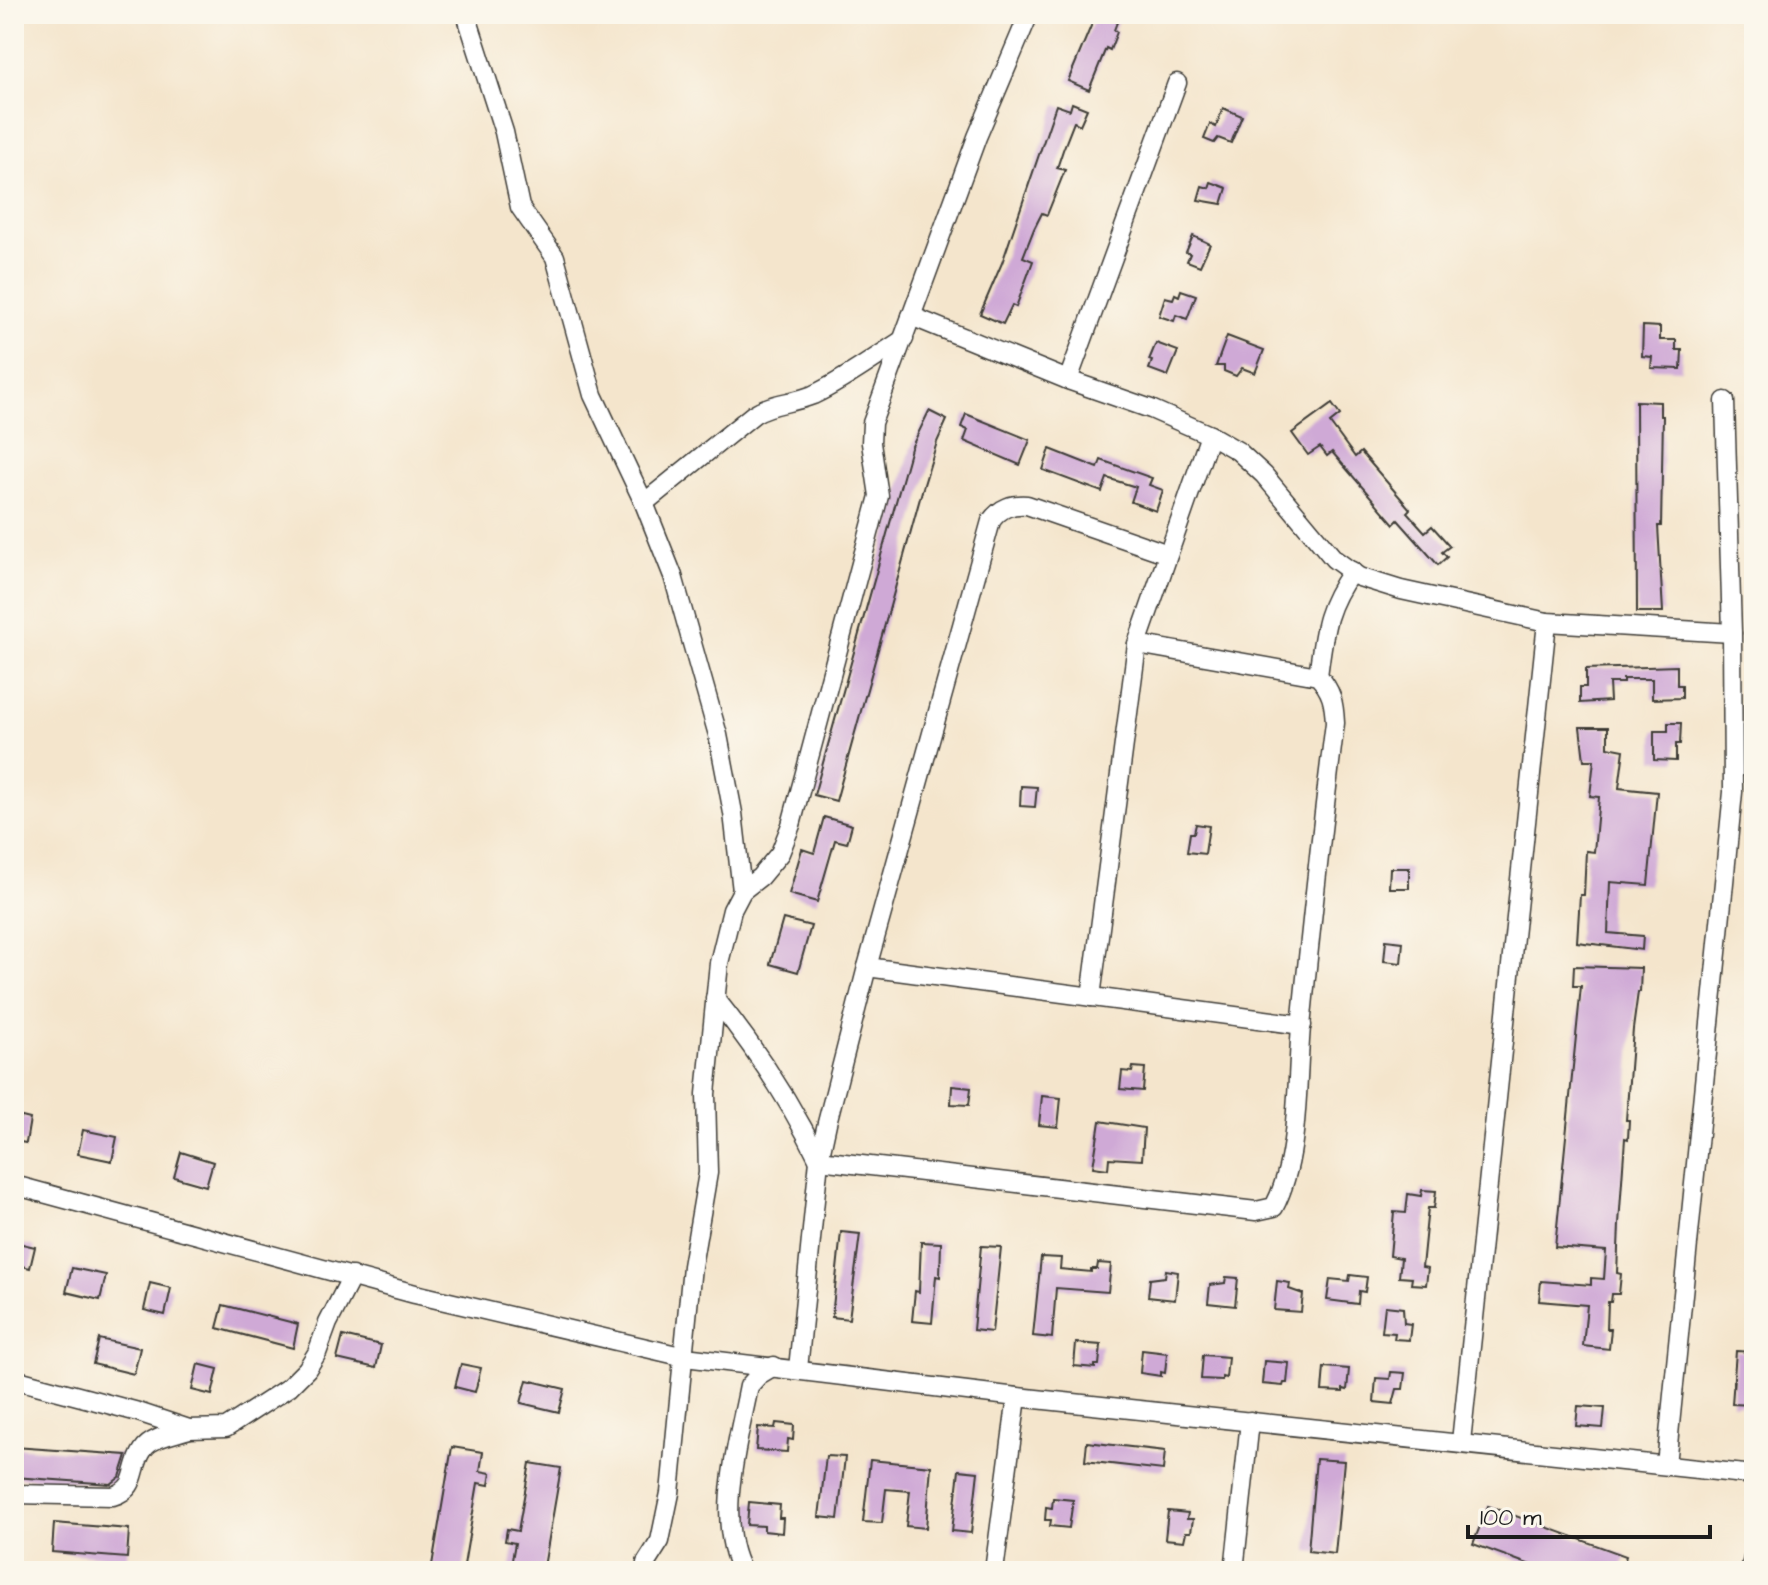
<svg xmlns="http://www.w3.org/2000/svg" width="1768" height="1585" font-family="'Architects Daughter',sans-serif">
  <rect width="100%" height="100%" fill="#fbf7ec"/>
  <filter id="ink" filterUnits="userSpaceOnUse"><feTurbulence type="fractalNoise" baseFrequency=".0125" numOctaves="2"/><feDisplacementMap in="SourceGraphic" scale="16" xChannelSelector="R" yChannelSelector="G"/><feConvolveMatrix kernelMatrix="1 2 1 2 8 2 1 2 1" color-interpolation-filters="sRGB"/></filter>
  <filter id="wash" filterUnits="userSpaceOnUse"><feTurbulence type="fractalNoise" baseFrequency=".006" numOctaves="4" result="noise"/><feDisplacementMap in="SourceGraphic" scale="32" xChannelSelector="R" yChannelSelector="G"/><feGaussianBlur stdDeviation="1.8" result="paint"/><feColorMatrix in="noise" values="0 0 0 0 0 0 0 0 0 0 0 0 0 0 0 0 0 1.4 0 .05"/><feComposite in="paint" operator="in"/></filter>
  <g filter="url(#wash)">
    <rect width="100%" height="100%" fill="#f4e5cc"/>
    <g id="blocks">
      <g fill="#cfa9d6">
        <path d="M1096,14L1119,17L1114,30L1117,32L1110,50L1106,48L1089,90L1068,81Z"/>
        <path d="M1072,103L1087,109L1080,125L1074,122L1063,150L1057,168L1065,170L1047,215L1042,213L1034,229L1023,257L1033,261L1016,307L1012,305L1003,324L980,314L1002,263L1056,105L1070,110Z"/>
        <path d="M1223,108L1242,116L1231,143L1218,138L1214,143L1204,139L1210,124L1216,127Z"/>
        <path d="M1211,182L1227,188L1222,204L1198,200L1202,186L1209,188Z"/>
        <path d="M1193,236L1210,244L1200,266L1187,261L1190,254L1186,252Z"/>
        <path d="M1181,290L1196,295L1187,319L1176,315L1174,321L1159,316L1165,297L1173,299L1175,294L1179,296Z"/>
        <path d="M1643,326L1660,327V340H1676V350H1682L1681,369L1651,368L1652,357L1642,356Z"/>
        <path d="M1227,336L1264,350L1255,373L1242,368L1236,376L1224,371V366H1216Z"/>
        <path d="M1156,343L1178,351L1168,376L1149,369L1152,361L1149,360Z"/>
        <path d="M1636,401L1660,402V416H1663L1661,526H1658L1663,612H1637Z"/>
        <path d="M1332,404L1340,415L1330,423L1355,457L1361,452L1410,509L1407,512L1425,532L1432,526L1450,546L1442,552L1447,557L1438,565L1398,520L1394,524L1332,452L1327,456L1320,447L1308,455L1292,433Z"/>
        <path d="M929,411L947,420L937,442L922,491L836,801L814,795L911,448Z"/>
        <path d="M966,414L1030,440L1020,465L964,441L968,430L961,427Z"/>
        <path d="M1050,449L1098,468L1101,460L1152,478L1149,485L1163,490L1156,511L1131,502L1136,487L1107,478L1102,492L1043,470Z"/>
        <path d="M1677,666V685H1682V698L1652,699V679H1623V683H1609L1610,701L1580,703V687H1586V669Z"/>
        <path d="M1668,723H1681L1680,744H1676V761L1654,760V731H1668Z"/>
        <path d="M1580,727H1608V747L1624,750L1619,788L1657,792L1648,885L1610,882L1608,933L1643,936L1642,950L1577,942L1580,895H1584L1586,851L1594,852L1599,797L1590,796L1594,760H1584Z"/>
        <path d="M1021,786L1037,787L1035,807L1020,806Z"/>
        <path d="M824,817L852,825L847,843L835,840L817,902L789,894L802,849L814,853Z"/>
        <path d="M1196,824L1209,826L1205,854L1187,852L1190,833H1194Z"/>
        <path d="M1390,868H1409V888H1389Z"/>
        <path d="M783,919L811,926L798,972L770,964Z"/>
        <path d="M1386,940L1403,942L1401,963L1384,961Z"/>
        <path d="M1574,966L1641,968L1640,992H1638L1633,1029L1626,1120H1629L1628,1139L1625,1138L1619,1224L1617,1273L1621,1274L1619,1294H1612L1611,1302H1608L1607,1329H1611L1609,1349L1583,1346L1587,1305L1539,1301L1541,1281L1591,1285V1278L1604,1279L1606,1251L1555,1247L1581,986H1573Z"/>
        <path d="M1133,1067L1145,1068L1143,1091L1120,1089L1122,1071L1132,1072Z"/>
        <path d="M952,1086L971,1088L969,1105L951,1104Z"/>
        <path d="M1042,1096L1061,1098L1058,1127L1039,1125Z"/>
        <path d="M14,1115L30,1119L26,1143L14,1141Z"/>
        <path d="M1100,1121L1144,1128L1142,1160L1109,1158L1108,1169L1093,1167Z"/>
        <path d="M83,1130L117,1137L112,1161L78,1154Z"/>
        <path d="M181,1152L213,1162L206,1186L174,1177Z"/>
        <path d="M1422,1190L1436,1191L1434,1208H1428L1426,1227L1422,1267L1428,1268L1426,1285L1411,1284L1412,1278L1399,1277L1401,1258L1390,1256L1394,1212L1406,1213L1408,1194L1421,1196Z"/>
        <path d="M841,1232L860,1234L849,1319L832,1317Z"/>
        <path d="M921,1242L941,1243L940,1277L936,1276L932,1323L912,1321L915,1291L919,1292Z"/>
        <path d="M18,1243L35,1247L30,1268L14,1264Z"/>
        <path d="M981,1246L1001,1247L992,1332L973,1330Z"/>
        <path d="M1041,1257L1061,1258L1060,1269L1091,1272V1269H1097L1098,1263L1111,1264L1108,1292L1056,1288L1052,1338L1033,1336Z"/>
        <path d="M72,1268L106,1275L100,1300L66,1292Z"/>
        <path d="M1166,1270L1178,1272L1175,1300L1148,1297L1150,1279L1165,1277Z"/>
        <path d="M1350,1275L1367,1277L1365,1292L1359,1291L1358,1304L1327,1300L1330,1279L1349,1281Z"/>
        <path d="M1226,1277L1238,1278L1235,1306L1208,1303L1210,1285L1225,1283Z"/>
        <path d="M1277,1281L1290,1283L1289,1289L1303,1294L1301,1312L1274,1310Z"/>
        <path d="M150,1283L171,1288L165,1315L144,1310Z"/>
        <path d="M223,1305L298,1324L293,1348L217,1328Z"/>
        <path d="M1385,1306L1403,1308L1404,1323L1411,1324L1409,1340L1394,1339L1395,1333L1382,1332Z"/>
        <path d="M343,1336L381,1345L376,1368L337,1359Z"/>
        <path d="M99,1339L140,1348L134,1374L93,1364Z"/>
        <path d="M1076,1343L1101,1345L1099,1365H1095V1368L1074,1366Z"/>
        <path d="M1142,1350L1167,1353L1165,1373L1161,1372V1376L1140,1373Z"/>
        <path d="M1736,1351L1754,1352V1405L1732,1404Z"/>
        <path d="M1203,1355L1228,1357L1226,1378L1222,1377V1380L1201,1379Z"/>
        <path d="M1264,1361L1289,1363L1287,1383H1284L1283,1386L1262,1384Z"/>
        <path d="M198,1364L218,1369L212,1395L192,1390Z"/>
        <path d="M461,1364L481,1368L475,1392L455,1387Z"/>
        <path d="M1324,1367L1349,1369L1347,1390L1343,1389V1392L1322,1391Z"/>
        <path d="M1391,1372L1405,1373L1403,1389H1397L1393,1404L1374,1402L1376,1378L1390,1379Z"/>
        <path d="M527,1380L565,1389L559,1412L521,1403Z"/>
        <path d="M1578,1406L1605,1408L1603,1428L1576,1426Z"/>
        <path d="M776,1423L794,1425L793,1440L788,1439L787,1452L756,1450L758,1427L775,1428Z"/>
        <path d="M1087,1442L1165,1451L1163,1470L1085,1461Z"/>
        <path d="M14,1447L127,1455L120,1477L111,1484L14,1477Z"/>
        <path d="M452,1447L483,1452L480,1471L491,1473L489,1485L478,1483L463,1571H431Z"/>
        <path d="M826,1456L845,1457L838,1519L819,1517Z"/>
        <path d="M1316,1459L1344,1461L1335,1554L1308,1551Z"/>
        <path d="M870,1460L931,1466L926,1528L906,1526L910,1491L886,1489L882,1523L863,1522Z"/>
        <path d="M530,1463L561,1468L544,1567L542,1571H510L515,1543L505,1541L507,1529L518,1531Z"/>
        <path d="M959,1470L978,1472L971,1533L952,1531Z"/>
        <path d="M1053,1498L1073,1500L1069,1528L1050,1526L1051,1520H1045L1046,1507L1052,1508Z"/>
        <path d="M749,1502L780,1505L779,1518H783L782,1533L764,1531V1526L747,1525Z"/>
        <path d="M1488,1506L1626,1556L1621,1571H1547L1473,1544Z"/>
        <path d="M1168,1511L1188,1513L1187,1519H1193L1191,1532H1186L1184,1541L1165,1539Z"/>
        <path d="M54,1523L129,1529L127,1558L52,1552Z"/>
      </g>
    </g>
  </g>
  <g filter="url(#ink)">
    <use href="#blocks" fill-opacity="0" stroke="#3c3a36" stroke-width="2"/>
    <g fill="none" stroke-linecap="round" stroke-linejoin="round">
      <defs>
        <g id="minor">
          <path d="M466,14L504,132L520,207L555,257L593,395L644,503L673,576L718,735L733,813L742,891"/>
          <path d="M911,316L1068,380L1151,409L1210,435L1238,451L1264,475L1334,559L1359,577L1401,590L1547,622L1732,633"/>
          <path d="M1068,380L1177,83"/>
          <path d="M644,503L754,414C771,403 793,403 813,395C845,380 874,358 904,339"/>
          <path d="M1318,676C1324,631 1325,609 1352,571"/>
          <path d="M867,967L1302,1025"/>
          <path d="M1091,997L1137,644L1210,435"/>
          <path d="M715,998C755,1048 791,1102 819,1160L1256,1211L1274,1207C1300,1158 1296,1083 1301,1027C1311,926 1322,824 1335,723C1334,703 1332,691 1318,676L1137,644"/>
          <path d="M14,1185L415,1294L685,1357L1017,1397L1754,1475"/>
          <path d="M798,1369L819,1160L827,1123L867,967L991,521C1001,507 1012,504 1027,505L1168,554"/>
          <path d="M14,1379L138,1412L189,1429L226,1428L289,1387L307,1369L317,1353L328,1323L352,1276"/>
          <path d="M1461,1442L1547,622"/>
          <path d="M1666,1465L1733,792L1732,633L1725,401"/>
          <path d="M14,1494L113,1496C139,1488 130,1469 143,1450C151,1437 175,1434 189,1429"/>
          <path d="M645,1571L646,1563L660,1541L670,1493L692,1266L708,1173L706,1094L719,963L732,910L742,891L760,877L780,853L791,825L879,496L871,443L872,423L977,137L1029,14"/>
          <path d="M742,1571C714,1520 739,1439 749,1386L759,1375L774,1366"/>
          <path d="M994,1571L1017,1397"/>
          <path d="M1234,1571L1250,1421"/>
          <path d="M1750,1571L1754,1554"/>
        </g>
      </defs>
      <use href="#minor" stroke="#3c3a36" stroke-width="21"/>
      <use href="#minor" stroke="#fff" stroke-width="18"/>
    </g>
  </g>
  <rect width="1768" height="1585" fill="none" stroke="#fbf7ec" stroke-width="48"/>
  <path d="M1468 1525v12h242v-12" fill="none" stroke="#1c1c1c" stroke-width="4"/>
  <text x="1480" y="1525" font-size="24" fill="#1c1c1c" stroke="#fbf7ec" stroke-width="6" paint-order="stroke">100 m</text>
</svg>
